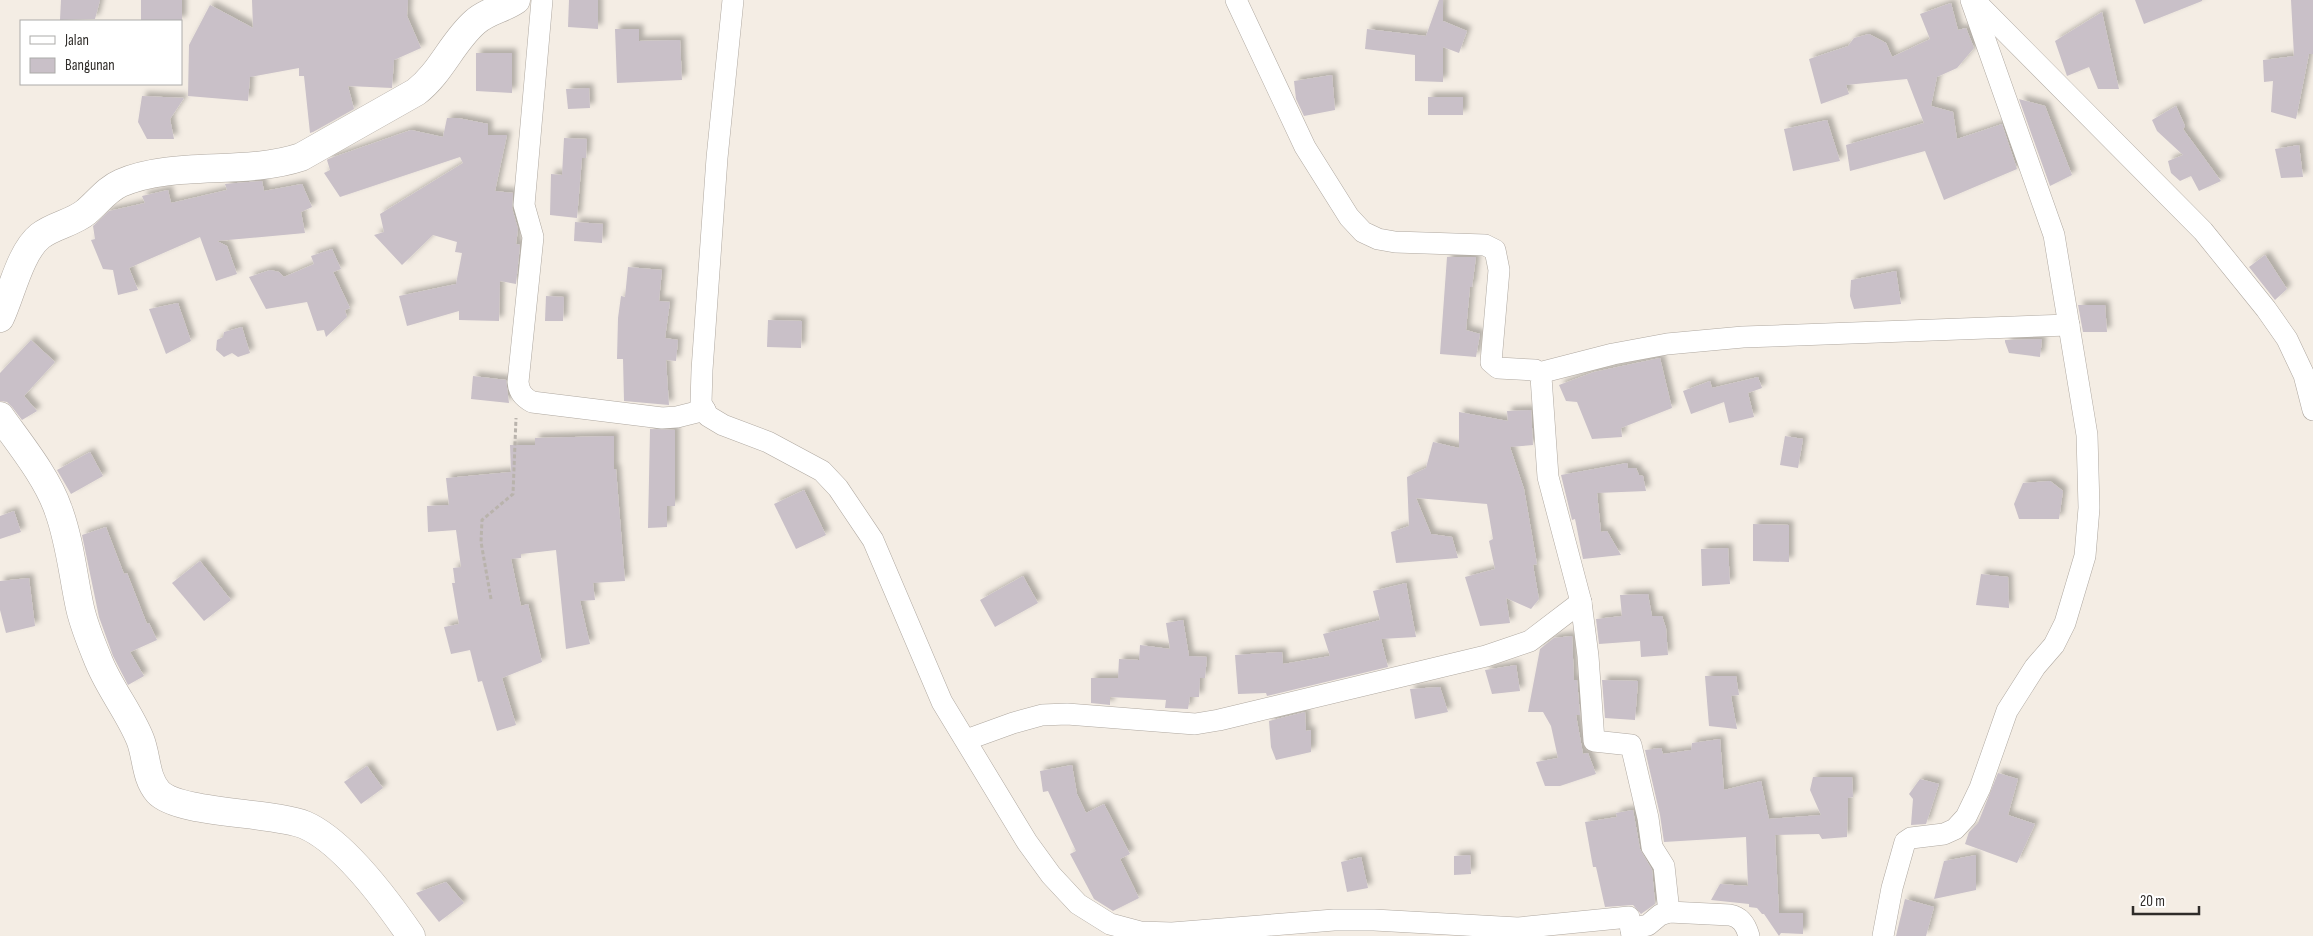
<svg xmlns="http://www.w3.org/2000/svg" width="2313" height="936" font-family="'Sofia Sans Condensed',sans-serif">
  <defs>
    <filter id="shadow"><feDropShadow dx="4.5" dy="-4.5" stdDeviation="2.5" flood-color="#0004"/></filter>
  </defs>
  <rect width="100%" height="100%" fill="#f4ede4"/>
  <g fill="#c9c0c8" filter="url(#shadow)">
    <path d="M61,0H100L95,19L60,20Z"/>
    <rect x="141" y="0" width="41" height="21"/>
    <path d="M252,0H408L407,16L421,48L394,60L392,88L348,86L354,109L313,132L310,133L304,76H299V68L250,77L248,101L188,96L189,45L210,5L253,28Z"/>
    <path d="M569,0H598V29L568,27Z"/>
    <path d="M1439,0H1443V21L1467,31L1459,53L1443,47V82L1415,81V55L1365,49L1367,29L1426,36Z"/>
    <path d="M2135,0H2202V1L2144,24Z"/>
    <path d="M2291,0H2313V54H2309L2296,119L2271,112L2273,81L2264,82L2263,60L2294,56Z"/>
    <path d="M1951,3L1958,30L1966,28L1974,48L1957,68L1937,77L1931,106L1953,112L1957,139L2002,124L2017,169L1944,200L1925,151L1850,171L1846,145L1924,123L1907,79L1846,85L1849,94L1821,104L1809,59L1848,46L1854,38L1869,34L1886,43L1892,57L1930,39L1920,14Z"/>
    <path d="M2102,12L2119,89H2098L2089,67L2067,76L2055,41Z"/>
    <path d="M615,29H639V41L680,40L682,80L617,83Z"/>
    <path d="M476,53H512V93L476,91Z"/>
    <path d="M1332,75L1335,110L1304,116L1296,99L1294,81Z"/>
    <path d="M589,88L590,108L568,109L566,89Z"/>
    <path d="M142,96L184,98L170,119L174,139H147L138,122Z"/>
    <rect x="1428" y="97" width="35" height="18"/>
    <path d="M2019,99L2045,106L2072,175L2050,186Z"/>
    <path d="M2176,106L2185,126L2183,129L2221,181L2199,191L2191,176L2180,181L2171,173L2168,161L2183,155L2157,131L2152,120Z"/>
    <path d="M447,118H458L488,124V135H507L495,191L513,193L512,208L518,229L516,244L520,245L516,284L500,281L499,321L459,320V311L407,326L399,296L456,284L462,253L455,252L457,242L433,235L402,265L374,235L384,232L380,214L463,163L460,157L340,197L324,173L330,170L327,160L328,159L411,130L443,137Z"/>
    <path d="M1827,120L1840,161L1793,171L1784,129Z"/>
    <path d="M564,138L587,139L586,158H582L577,218L550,215L551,174L562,175Z"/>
    <path d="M2299,145L2303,177L2281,178L2275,149Z"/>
    <path d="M262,181L264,191L302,184L312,207L301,212L305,233L217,241L227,246L237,274L216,281L200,237L129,268L138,290L118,295L113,270L103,269L91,240L95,239L93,226L109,211L145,203L142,196L168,190L171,203L227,190L225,184Z"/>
    <path d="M575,222L603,224L602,243L574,241Z"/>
    <path d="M332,249L341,269L333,272L350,308L345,310L347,317L326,337L324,330L317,331L307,302L266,309L249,277L270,270L279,272L284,277L314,264L311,256Z"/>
    <path d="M2265,255L2287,289L2275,300L2249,267Z"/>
    <path d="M1447,257H1476L1472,287H1470L1466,330L1480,334L1476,357L1440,354Z"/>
    <path d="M628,267L662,270L659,301L670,302L665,338L678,340L676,361L666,360L669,405L624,401L623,359H617L618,318L621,296L625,297Z"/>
    <path d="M1896,271L1901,304L1854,309L1850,296L1851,280Z"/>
    <path d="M546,296L564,297L563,321H545Z"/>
    <path d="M178,303L191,341L166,354L149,309Z"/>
    <path d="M2078,305H2105L2107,332H2083Z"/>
    <path d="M768,320L802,321L801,348L767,347Z"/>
    <path d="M242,327L250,353L238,357L232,353L224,357L216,350L217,340L223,337L224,332Z"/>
    <path d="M2042,339L2040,357L2009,353L2005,342V340Z"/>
    <path d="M31,340L55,362L24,396L37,411L22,420L12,407L7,402L0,401V373Z"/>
    <path d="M1660,358L1672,408L1621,428L1622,437L1592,439L1577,402L1566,401L1559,385L1594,372Z"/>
    <path d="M473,376L506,380L509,403L471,399Z"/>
    <path d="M1758,377L1762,388L1748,393L1754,417L1729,423L1724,402L1691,414L1683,391L1710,381L1712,388Z"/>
    <path d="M1531,410L1533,445L1510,447L1524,489L1537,564L1533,565L1539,599L1531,609L1506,598L1510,623L1480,626L1465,577L1495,569L1489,541L1493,539L1487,504L1416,498L1431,534L1452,537L1458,558L1396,563L1391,532L1409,526L1407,477L1426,468L1433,442L1459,448V412L1508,421L1507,411Z"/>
    <path d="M650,429L675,430V506H667V527L648,528Z"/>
    <path d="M614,436V469H616L625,581L593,583L595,600L580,601L590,644L566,649L556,550L521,554V558L511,559L521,606L528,604L542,662L502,678L516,725L497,731L482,681L478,682L470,650L451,654L444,627L459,624L452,583H455L453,568L461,567L456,530L428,532L427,506L449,505L446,478L511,472L510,445H535V438Z"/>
    <path d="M1785,436L1803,439L1798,468L1780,465Z"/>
    <path d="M90,452L103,476L71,494L57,470Z"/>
    <path d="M1627,463L1628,468H1636L1639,475L1643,476L1646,491L1597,493L1601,532L1607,531L1621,555L1583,559L1575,519L1572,520L1561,475Z"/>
    <path d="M2050,481L2063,491L2059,519H2019L2014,504L2023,483Z"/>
    <path d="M804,490L826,535L796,549L774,504Z"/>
    <path d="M14,511L21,532L0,539V516Z"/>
    <path d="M1753,524L1789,525V562L1753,561Z"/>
    <path d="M106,527L124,574L127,573L147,624L149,623L157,640L130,652L144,676L128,685L113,656L99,617L82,535Z"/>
    <path d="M1728,548L1730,584L1702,586L1701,549Z"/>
    <path d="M200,561L231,600L204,621L172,583Z"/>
    <path d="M1981,574L2008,577L2009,608L1976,605Z"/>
    <path d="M1023,576L1038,603L995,627L980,600Z"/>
    <path d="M29,578L35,626L6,633L0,610V581Z"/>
    <path d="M1406,583L1416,637L1381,639L1388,667L1267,696L1266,693L1238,694L1235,655L1282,652L1283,664L1330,656L1323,634L1380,620L1373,591Z"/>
    <path d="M1648,594L1652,616H1662L1666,628L1668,655L1641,657L1640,641L1599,644L1596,619L1622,616L1620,595Z"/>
    <path d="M1183,620L1189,656L1207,657L1205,678H1200L1199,697H1190L1188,709L1165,708L1166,700L1110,697V705L1091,703V678H1118L1119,659L1139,660L1140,645L1170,649L1166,623Z"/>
    <path d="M1572,636L1574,680H1577L1580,715H1576L1583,754L1588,753L1596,774L1560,786H1545L1536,762L1558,758L1551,726L1543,712H1528L1540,649L1554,638Z"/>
    <path d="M1516,665L1520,691L1492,694L1485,670Z"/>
    <path d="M1705,676H1736L1739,695L1731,696L1737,729L1709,726Z"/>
    <path d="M1602,680L1638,681L1635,720L1605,718Z"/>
    <path d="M1440,687L1448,712L1415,719L1410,689Z"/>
    <path d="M1305,712L1306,731L1311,730V752L1276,760L1271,747L1269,721Z"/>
    <path d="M1720,739L1724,790L1761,781L1769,819L1821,815L1810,790L1813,777H1852L1853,797L1848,798L1847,837L1822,839L1819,834L1775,835L1779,913H1803V934L1781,933L1779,936L1764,914H1762L1757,908L1749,907V904L1711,900L1720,884L1748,886L1746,837L1664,842L1660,815L1645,750L1661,748L1663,754L1691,750L1692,743Z"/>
    <path d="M1072,765L1077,794L1086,813L1104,804L1130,854L1120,859L1139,898L1113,911L1094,899L1070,854L1076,851L1048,791L1043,792L1040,771Z"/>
    <path d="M367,766L383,788L361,804L344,782Z"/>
    <path d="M1998,773L2018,779L2008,815L2035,824L2017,863L1965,844L1969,832L1978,823Z"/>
    <path d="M1920,779L1939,784L1926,824L1911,825L1913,799L1909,794Z"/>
    <path d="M1633,810L1640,849L1652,870L1654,892L1655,904L1641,914L1633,905L1605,907L1596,867H1593L1585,822L1617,817L1616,813Z"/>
    <path d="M1470,855L1471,874L1454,875V856Z"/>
    <path d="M1976,855V890L1934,899L1944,861Z"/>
    <path d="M1361,857L1368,888L1347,892L1341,862Z"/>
    <path d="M446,882L464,903L439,922L416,893Z"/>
    <path d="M1905,899L1934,907L1926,936H1896Z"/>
  </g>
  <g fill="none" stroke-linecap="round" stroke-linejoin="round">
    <defs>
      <g id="street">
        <path d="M542,0L524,205L533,237L518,382C519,392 523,397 532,402L662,418L677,417L705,410"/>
        <path d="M733,0L717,158L702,370L701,403L708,416L723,425L768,442L822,471L838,488L873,540L942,702L1027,842L1051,875L1078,904L1110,924L1140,932L1172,933L1334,920H1374L1518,928L1629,917L1632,936"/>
        <path d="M1974,0L2203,231L2266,309L2287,339L2304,375L2313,410"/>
        <path d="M1539,373L1613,354L1667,344L1743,337L2069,325"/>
        <path d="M1581,602L1588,656L1594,741L1631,745L1648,818L1652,847L1664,866L1669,912"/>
        <path d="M966,740L1013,723L1042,715L1067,714L1195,724L1219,720L1486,656L1530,641L1581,602L1548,477L1541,377L1535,370L1498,368L1491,362L1499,270L1495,250L1485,245L1395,242L1378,239L1363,232L1349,217L1305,147L1236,0"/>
        <path d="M1631,929L1648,925L1660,915L1669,912L1730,915C1741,917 1746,925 1749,936"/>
        <path d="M1883,936L1892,888L1905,842L1911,838L1944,834L1955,829L1966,817L1980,788L2007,711L2035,667L2054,645L2065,623L2085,556L2089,508L2087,435L2054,235L1971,0"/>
      </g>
      <g id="secondary">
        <path d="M0,318C11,295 20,252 40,236C54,225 73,223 86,212C98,202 107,189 121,183C174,160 244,176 301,157L416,92C441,73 452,42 475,22C487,11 503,9 516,0"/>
        <path d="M0,416C19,443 47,477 58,509C70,541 73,576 80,608C84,626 92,645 99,662C110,689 129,712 140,739C147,756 145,777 158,792C178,814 274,812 305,825C344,842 387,901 411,936"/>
      </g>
    </defs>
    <use href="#street" stroke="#afa8a0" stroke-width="22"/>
    <use href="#secondary" stroke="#afa8a0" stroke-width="29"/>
    <path stroke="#b9b3ac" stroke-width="3" stroke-dasharray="4 2.5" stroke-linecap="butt" d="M491,599L481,542L482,520L513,494L516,418"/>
    <use href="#street" stroke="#fff" stroke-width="21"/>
    <use href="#secondary" stroke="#fff" stroke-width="28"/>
  </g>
  <rect x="20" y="20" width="162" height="65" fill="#ffffff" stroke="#acaba9"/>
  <rect x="30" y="36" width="25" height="8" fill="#ffffff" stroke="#acaba9"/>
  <text x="65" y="45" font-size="15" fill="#2f2c29">Jalan</text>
  <rect x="30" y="58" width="25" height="15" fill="#c9c0c8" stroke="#acaba9"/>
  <text x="65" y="70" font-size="15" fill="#2f2c29">Bangunan</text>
  <path d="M2133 906v8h66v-8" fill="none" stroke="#2f2c29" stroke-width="2.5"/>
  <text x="2140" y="906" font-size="15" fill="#2f2c29" stroke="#ffffff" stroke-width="4" paint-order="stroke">20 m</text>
</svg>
